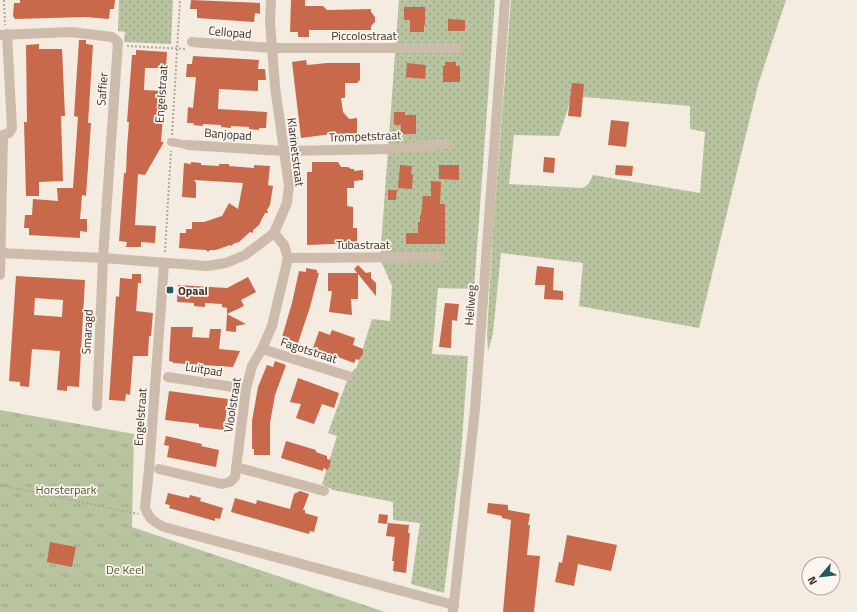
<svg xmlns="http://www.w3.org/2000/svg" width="857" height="612" font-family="'Titillium Web',sans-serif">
  <defs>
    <pattern id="grass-dots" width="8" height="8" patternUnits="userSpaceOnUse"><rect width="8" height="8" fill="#b8c4a0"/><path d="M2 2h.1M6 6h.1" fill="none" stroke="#97a083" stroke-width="1.8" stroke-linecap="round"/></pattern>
    <pattern id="park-tufts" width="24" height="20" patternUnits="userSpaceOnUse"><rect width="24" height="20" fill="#b8c4a0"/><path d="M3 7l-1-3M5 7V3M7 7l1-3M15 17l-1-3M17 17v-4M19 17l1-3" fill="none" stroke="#97a083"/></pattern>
  </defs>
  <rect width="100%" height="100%" fill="#f4ebe1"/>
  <g fill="url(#grass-dots)" fill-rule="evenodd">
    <path d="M119,0H173L171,44L124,42L125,32L118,31Z"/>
    <path d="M399,0H495L474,289L438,288L432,354L468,356L461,454L444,593L411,584L420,523L393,520V502L333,490L322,484L337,436L328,433L349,375L357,367L372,319L390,321L392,286L380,259Z"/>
    <path d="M511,0H786L758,85L699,328L579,306L583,263L501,253L493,333L488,352L487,334L493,231ZM572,96L690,106V129L705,132L700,193L593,175C590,181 589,186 582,188L509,184L514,135L559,136Z"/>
  </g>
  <path fill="url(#park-tufts)" d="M0,410L134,434L132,527L385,612H0Z"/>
  <g fill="#c8694b" fill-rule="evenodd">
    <path d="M20,0H115L114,9H110L109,19L85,17L15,19L13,16L14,3H20Z"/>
    <path d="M191,0L260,3V14L255,13L254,22L197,18V9H190Z"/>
    <path d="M291,0H305V6H323L327,10L371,9V12L375,17V22L371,26V30H309V37H298V32H290Z"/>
    <path d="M404,7H425V25H424V32H410V20H404Z"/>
    <path d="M448,19L465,20V31H448Z"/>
    <path d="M79,40H86V44L93,45L88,123H91L86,196L82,195L80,219H87V232L80,231V238L29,235V228H24L25,215H32L33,199L58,201L57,188H73L78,117L74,116Z"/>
    <path d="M39,44V49H62L65,116H61L63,181L39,182V196H26L24,122H27L26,45Z"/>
    <path d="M136,50L167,52L166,68H145L144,90L165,91L161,142H164L145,175L138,174L135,225L156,226L155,243L141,242V247H126L127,242L119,241L124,173H126L127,148L129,122H127L132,55H136Z"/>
    <path d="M193,56L259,60L258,69H265L266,80H258V91L219,89L218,109L267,112L266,128H259V130L249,129V127L231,126V128L221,127V125L203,124V126L193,125L194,123H187L188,107L193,108L196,77H186L187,64H192Z"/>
    <path d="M306,60L307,65L327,63H360V80L357,83H345V98H341L343,112L349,119L357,118V134H331L301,138L292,62Z"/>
    <path d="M445,62H456V66H460V82H443V66H445Z"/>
    <path d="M407,63L426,65L425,79L406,77Z"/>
    <path d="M572,83L584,84L581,117L568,116Z"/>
    <path d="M394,112H405V115H416V134H400L401,125H394Z"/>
    <path d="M611,120L629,122L626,147L608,145Z"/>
    <path d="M544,157L555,158L554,173L543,172Z"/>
    <path d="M191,162L201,163V165L219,166V164H229V166L254,168V165L270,166L268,185L273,186L270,205L267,210L268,213H265L259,225L253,230V233L250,232L239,242L233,244L232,246L230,245L216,250H210L208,252L206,250L179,248L180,233H186V229H192V222H204L222,216L229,203L238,209L243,183L194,180L196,183V198L182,197L184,163L191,164Z"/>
    <path d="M312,162H338L341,167H348L351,169H354V171L363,170V180L354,181V188H347V206L353,207V228H357V243L307,245V172H312Z"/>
    <path d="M400,165L412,166L411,174L413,175L412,189L398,188Z"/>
    <path d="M439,165H459V180L439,179Z"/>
    <path d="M616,165L633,166L632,176L615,175Z"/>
    <path d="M431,181L441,182L440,204H445V244H406V233H418V222H420V215H421L423,196H431Z"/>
    <path d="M388,190H397L396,200H388Z"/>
    <path d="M358,265L366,273L371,272V278L376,283V296L358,274V299H351L352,315L329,312L332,291H328V273H357L354,269Z"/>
    <path d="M537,266L554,268L553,290L563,291V300L544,299L545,285H535Z"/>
    <path d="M306,268L317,270V273H319L310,307L298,343L282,337L292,303L299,271L306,272Z"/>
    <path d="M132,274H141V283H138L136,311L153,313L151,336H149L148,356H133L130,395L126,394L125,401L109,400L116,296L119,297L120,278L132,279Z"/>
    <path d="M16,276L85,280L79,387L67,386V391L57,390L60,351L32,349L29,387L20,386V382L9,381ZM35,298L63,300L62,317L34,315Z"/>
    <path d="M248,277L256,292L241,300L244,306L227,314V308L222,307V304L205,303V307L194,306V303L177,302L178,285L227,288Z"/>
    <path d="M445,303L459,304L457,321L452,320L451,348L439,347Z"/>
    <path d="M227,314L246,324L236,326V332L226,331Z"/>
    <path d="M171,327H193L192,337L209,338L210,329H221L219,349L240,351L233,367L173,363V362L169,361Z"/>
    <path d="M332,330L355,338L353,345L363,349V354L359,360L356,359L354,363L313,348L319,331L330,335Z"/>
    <path d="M275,361L286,365L275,395L270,423V455H254V449H252V421L258,387L267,365L273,367Z"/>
    <path d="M298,378L339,393L334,408L322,404L314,424L296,418L301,404L290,402Z"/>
    <path d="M169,391L228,399L224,430L199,427V424L165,420Z"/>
    <path d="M166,436L202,444L201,446L219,450L216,467L167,457L169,446L164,445Z"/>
    <path d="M286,441L316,450V452L327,456V459L331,460L328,470L323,468V471L281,458Z"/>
    <path d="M300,491L309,494L303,510H305V513L318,517L314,532L310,531L309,534L231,512L235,498L256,504L257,500L290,509L294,494Z"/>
    <path d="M168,493L189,498L190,495L201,498L200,501L223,508L220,519L215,518V521L169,508L170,505L165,504Z"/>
    <path d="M488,503L508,505V510L530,514L528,525H530L527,555L540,556L534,612H503L511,520L502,518V516L487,513Z"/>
    <path d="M379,514L388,515L387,524L378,523Z"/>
    <path d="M388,523L409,525L408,533H410L406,573L393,571L394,561H392L395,537L386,536Z"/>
    <path d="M567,535L617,545L611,571L578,564L574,586L555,582L559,562L562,563Z"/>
    <path d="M50,542L76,547L72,567L47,562Z"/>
  </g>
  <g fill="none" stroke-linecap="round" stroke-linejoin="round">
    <g stroke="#b9a596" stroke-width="2" stroke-dasharray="2 2" stroke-linecap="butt">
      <path d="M4,0L5,25"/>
      <path d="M127,46L185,49"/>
      <path d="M172,135L180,0"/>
      <path d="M165,252L171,151"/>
      <path d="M0,485L138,514"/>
    </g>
    <path stroke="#cdbbac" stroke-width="8" d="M171,142L188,145"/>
    <g stroke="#cdbbac" stroke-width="10">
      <path d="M0,35L71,32L112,37L118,42L103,258L97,406"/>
      <path d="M192,42L272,48H457"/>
      <path d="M188,145L284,151L391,149L446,144"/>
      <path d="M0,253L103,258L207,266L226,263L245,255L274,233L287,203L289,186L275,87L270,21L271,0"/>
      <path d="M288,258L438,257"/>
      <path d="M164,264L149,469L145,507C148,518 154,522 164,527L454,605"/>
      <path d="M0,275L3,135L9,133L12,128L7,34"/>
      <path d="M262,349L348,376"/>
      <path d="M168,377L246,389"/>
      <path d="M236,467L324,491"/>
      <path d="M159,469L222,484L230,482L235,477L246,389L252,366L262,349L272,326L288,258L284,245L274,233"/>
    </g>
    <path stroke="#cdbbac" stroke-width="10" d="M453,612L475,409L505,0"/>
  </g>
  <rect fill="#1f5a5e" stroke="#fbf5ee" stroke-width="1.5" x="166" y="286" width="8" height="8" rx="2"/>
  <g text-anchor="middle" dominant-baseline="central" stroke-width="3.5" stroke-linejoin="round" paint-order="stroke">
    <g font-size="12" fill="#3b302b" stroke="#fbf5ee">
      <text transform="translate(230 32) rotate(5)">Cellopad</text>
      <text x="364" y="35">Piccolostraat</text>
      <text transform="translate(102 89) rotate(-86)">Saffier</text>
      <text transform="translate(161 94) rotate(-86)">Engelstraat</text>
      <text transform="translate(228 134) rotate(4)">Banjopad</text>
      <text transform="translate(365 136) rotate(-2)">Trompetstraat</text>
      <text transform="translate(296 152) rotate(83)">Klarinetstraat</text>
      <text x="363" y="244">Tubastraat</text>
      <text transform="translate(470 305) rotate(-86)">Heilweg</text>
      <text transform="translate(87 332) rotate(-87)">Smaragd</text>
      <text transform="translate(309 350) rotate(18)">Fagotstraat</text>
      <text transform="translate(204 369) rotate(9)">Luitpad</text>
      <text transform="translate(232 405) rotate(-81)">Vioolstraat</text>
      <text transform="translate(140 417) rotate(-86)">Engelstraat</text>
    </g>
    <g font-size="12" font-weight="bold" fill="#3b302b" stroke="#fbf5ee" text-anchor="start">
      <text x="178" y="290">Opaal</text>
    </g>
    <g font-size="12" fill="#4a5a2e" stroke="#fbf5ee">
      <text x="66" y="489">Horsterpark</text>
      <text x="125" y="569">De Keel</text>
    </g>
  </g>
  <g transform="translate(821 576) rotate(242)"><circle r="19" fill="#fbf5ee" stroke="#aea6a0"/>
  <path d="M0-3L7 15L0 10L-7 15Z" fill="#1f5a5e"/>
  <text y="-6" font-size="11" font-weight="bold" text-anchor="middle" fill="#3b302b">N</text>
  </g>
</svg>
